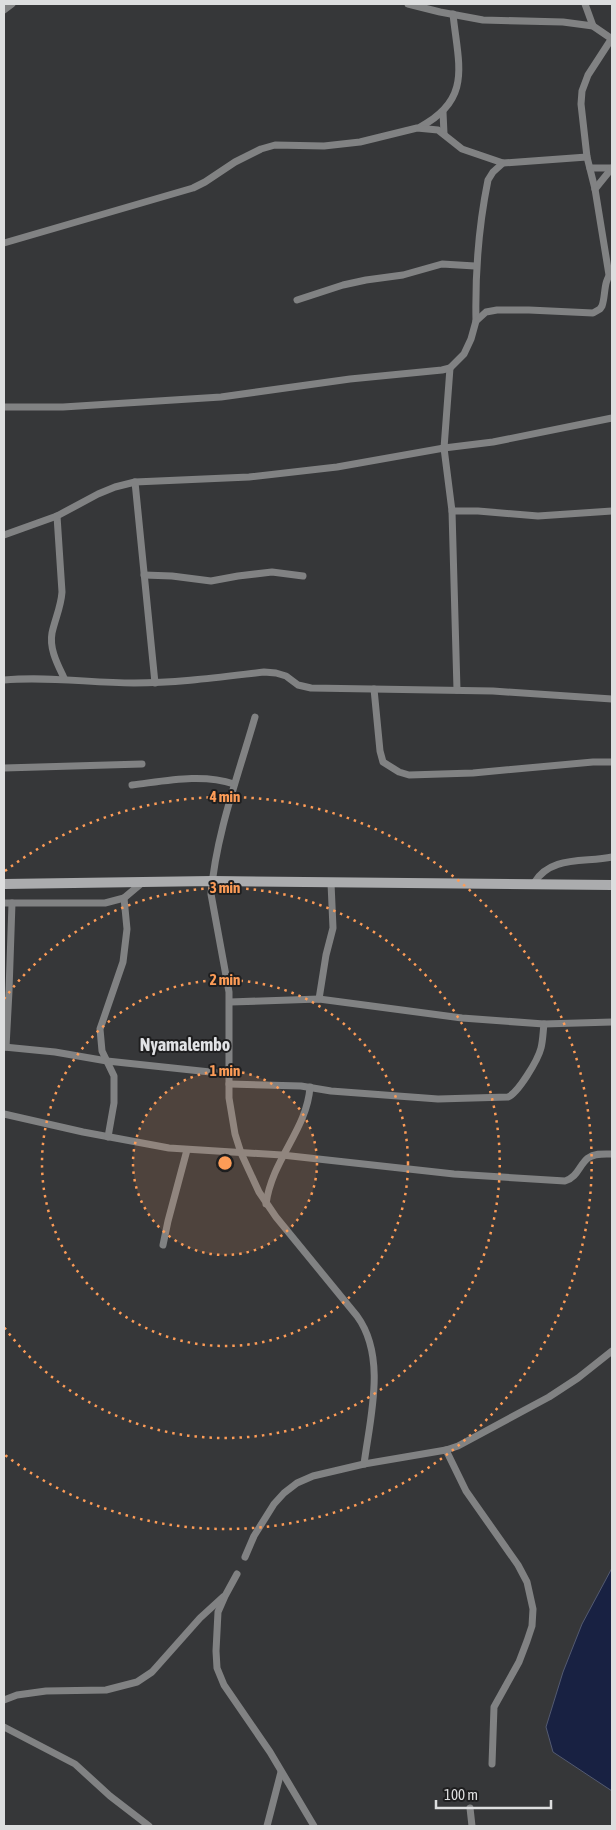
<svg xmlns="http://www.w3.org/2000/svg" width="616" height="1830" font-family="'Asap Condensed',sans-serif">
  <rect width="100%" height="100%" fill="#363739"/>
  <path fill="#182142" stroke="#535a71" d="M612,1568V1791L553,1752L546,1727L563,1672L582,1624Z"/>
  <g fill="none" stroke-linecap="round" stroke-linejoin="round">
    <g stroke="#818283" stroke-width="7">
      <path d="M408,4L440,12L483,20L563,22L593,26L612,39"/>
      <path d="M585,4L593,26"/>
      <path d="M4,10L12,4"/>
      <path d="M443,112L444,134"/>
      <path d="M420,127C473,99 458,64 453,14"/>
      <path d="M590,168H611"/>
      <path d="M595,189L612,168"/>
      <path d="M4,243L193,188L205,182L235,162L261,149L275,145L324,146L360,142L417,128L438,130L462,149L503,163"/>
      <path d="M609,275L595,189L587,157L581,104L582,91L588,75L612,38"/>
      <path d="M297,300L343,285L366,280L403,275L442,264L475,266"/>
      <path d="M476,321C475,271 478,229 488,180L493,172L503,163L587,157"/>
      <path d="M450,368L444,448L452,511L457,690"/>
      <path d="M4,407H63L221,397L350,379L442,370L450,368L464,354L471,339L476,321L486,312L497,310H529L593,313L600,309L602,306C606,295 603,280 612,273"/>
      <path d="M135,482L155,683"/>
      <path d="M452,511H478L538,516L612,511"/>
      <path d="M57,516L62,592C61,607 55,619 52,633C49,649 58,665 64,678"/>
      <path d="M4,535L57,516L98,494L115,487L135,482L249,477L337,467L444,448L493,442L612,418"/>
      <path d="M144,575L172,576L211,581L238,576L272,572L303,576"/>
      <path d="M4,680C49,676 90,683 134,683C178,683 221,677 264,672L276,673L286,676L298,685L311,688L493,691L612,699"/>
      <path d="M374,689L380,751L383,762L399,772L409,775L473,773L593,762H612"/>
      <path d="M255,717C238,776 216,834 211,894L229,992V1098L235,1134L241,1153L259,1192L276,1217L357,1316C387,1357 370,1418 364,1464"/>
      <path d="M4,768L142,764"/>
      <path d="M132,785C165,781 202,773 234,784"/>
      <path d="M534,883C551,855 585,863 612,857"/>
      <path d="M4,903H105L124,898L143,882"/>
      <path d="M319,999L326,955L333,928L331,883"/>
      <path d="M230,1002L319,999L462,1018L544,1024L612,1022"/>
      <path d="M4,1047L55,1052L107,1061L229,1074"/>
      <path d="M6,1047L9,991L12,903"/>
      <path d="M229,1084L301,1086L331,1091L438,1099L508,1097C518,1093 538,1060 541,1048C543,1040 543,1032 544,1024"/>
      <path d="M4,1114L83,1132L169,1148L282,1155L454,1174L565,1181C578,1177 579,1165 588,1158C595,1153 604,1154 612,1154"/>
      <path d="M108,1137L114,1103V1076L102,1051L100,1029L123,962L127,929L124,898"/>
      <path d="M266,1204C272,1159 307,1130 310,1087"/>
      <path d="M163,1245L168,1221L187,1150"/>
      <path d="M446,1450L466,1491L518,1565L527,1582L533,1609L532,1626L527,1641L519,1662L494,1707L492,1764"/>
      <path d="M245,1557L254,1536L274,1504L284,1493L297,1483L313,1476L364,1464L446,1450L458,1446L549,1397L578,1378L612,1351"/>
      <path d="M237,1574L225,1596L218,1612L216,1651L217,1668L224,1685L270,1752L314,1826"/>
      <path d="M4,1700L17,1695L46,1691L106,1690L137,1682L152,1672L200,1618L223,1597"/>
      <path d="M4,1727L75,1764L110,1796L149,1826"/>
      <path d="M470,1808L472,1826"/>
      <path d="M267,1826L281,1772"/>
    </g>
    <path stroke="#abacae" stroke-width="10" d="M4,884L212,881L612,885"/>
  </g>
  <circle cx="225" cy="1163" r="92" fill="#fd9c57" fill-opacity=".12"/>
  <g fill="none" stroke="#fd9c57" stroke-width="2.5" stroke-dasharray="2.5 5">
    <circle cx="225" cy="1163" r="92"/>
    <circle cx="225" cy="1163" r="183"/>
    <path d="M4 999A275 275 0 1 1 4 1327"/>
    <path d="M5 871A366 366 0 1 1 5 1455"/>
  </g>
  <g text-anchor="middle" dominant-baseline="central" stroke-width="4" stroke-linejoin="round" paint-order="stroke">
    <g font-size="18" font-weight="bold" fill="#e1e2e5" stroke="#1e1e1f">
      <text x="185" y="1044">Nyamalembo</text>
    </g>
  </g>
  <circle cx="225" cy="1163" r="8" fill="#fd9c57" stroke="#1e1e1f" stroke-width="2.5"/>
  <g font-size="15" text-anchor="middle" font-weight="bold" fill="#fd9c57" stroke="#1e1e1f" stroke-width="4" stroke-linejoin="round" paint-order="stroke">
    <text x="225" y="802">4 min</text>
    <text x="225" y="893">3 min</text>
    <text x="225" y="985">2 min</text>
    <text x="225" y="1076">1 min</text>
  </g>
  <rect width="616" height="1830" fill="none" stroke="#dddedf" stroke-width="10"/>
  <path d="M436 1800v8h115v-8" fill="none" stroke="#dddedf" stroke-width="2.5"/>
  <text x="444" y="1800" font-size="15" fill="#dddedf" stroke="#1e1e1f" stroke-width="4" paint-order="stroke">100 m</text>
</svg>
